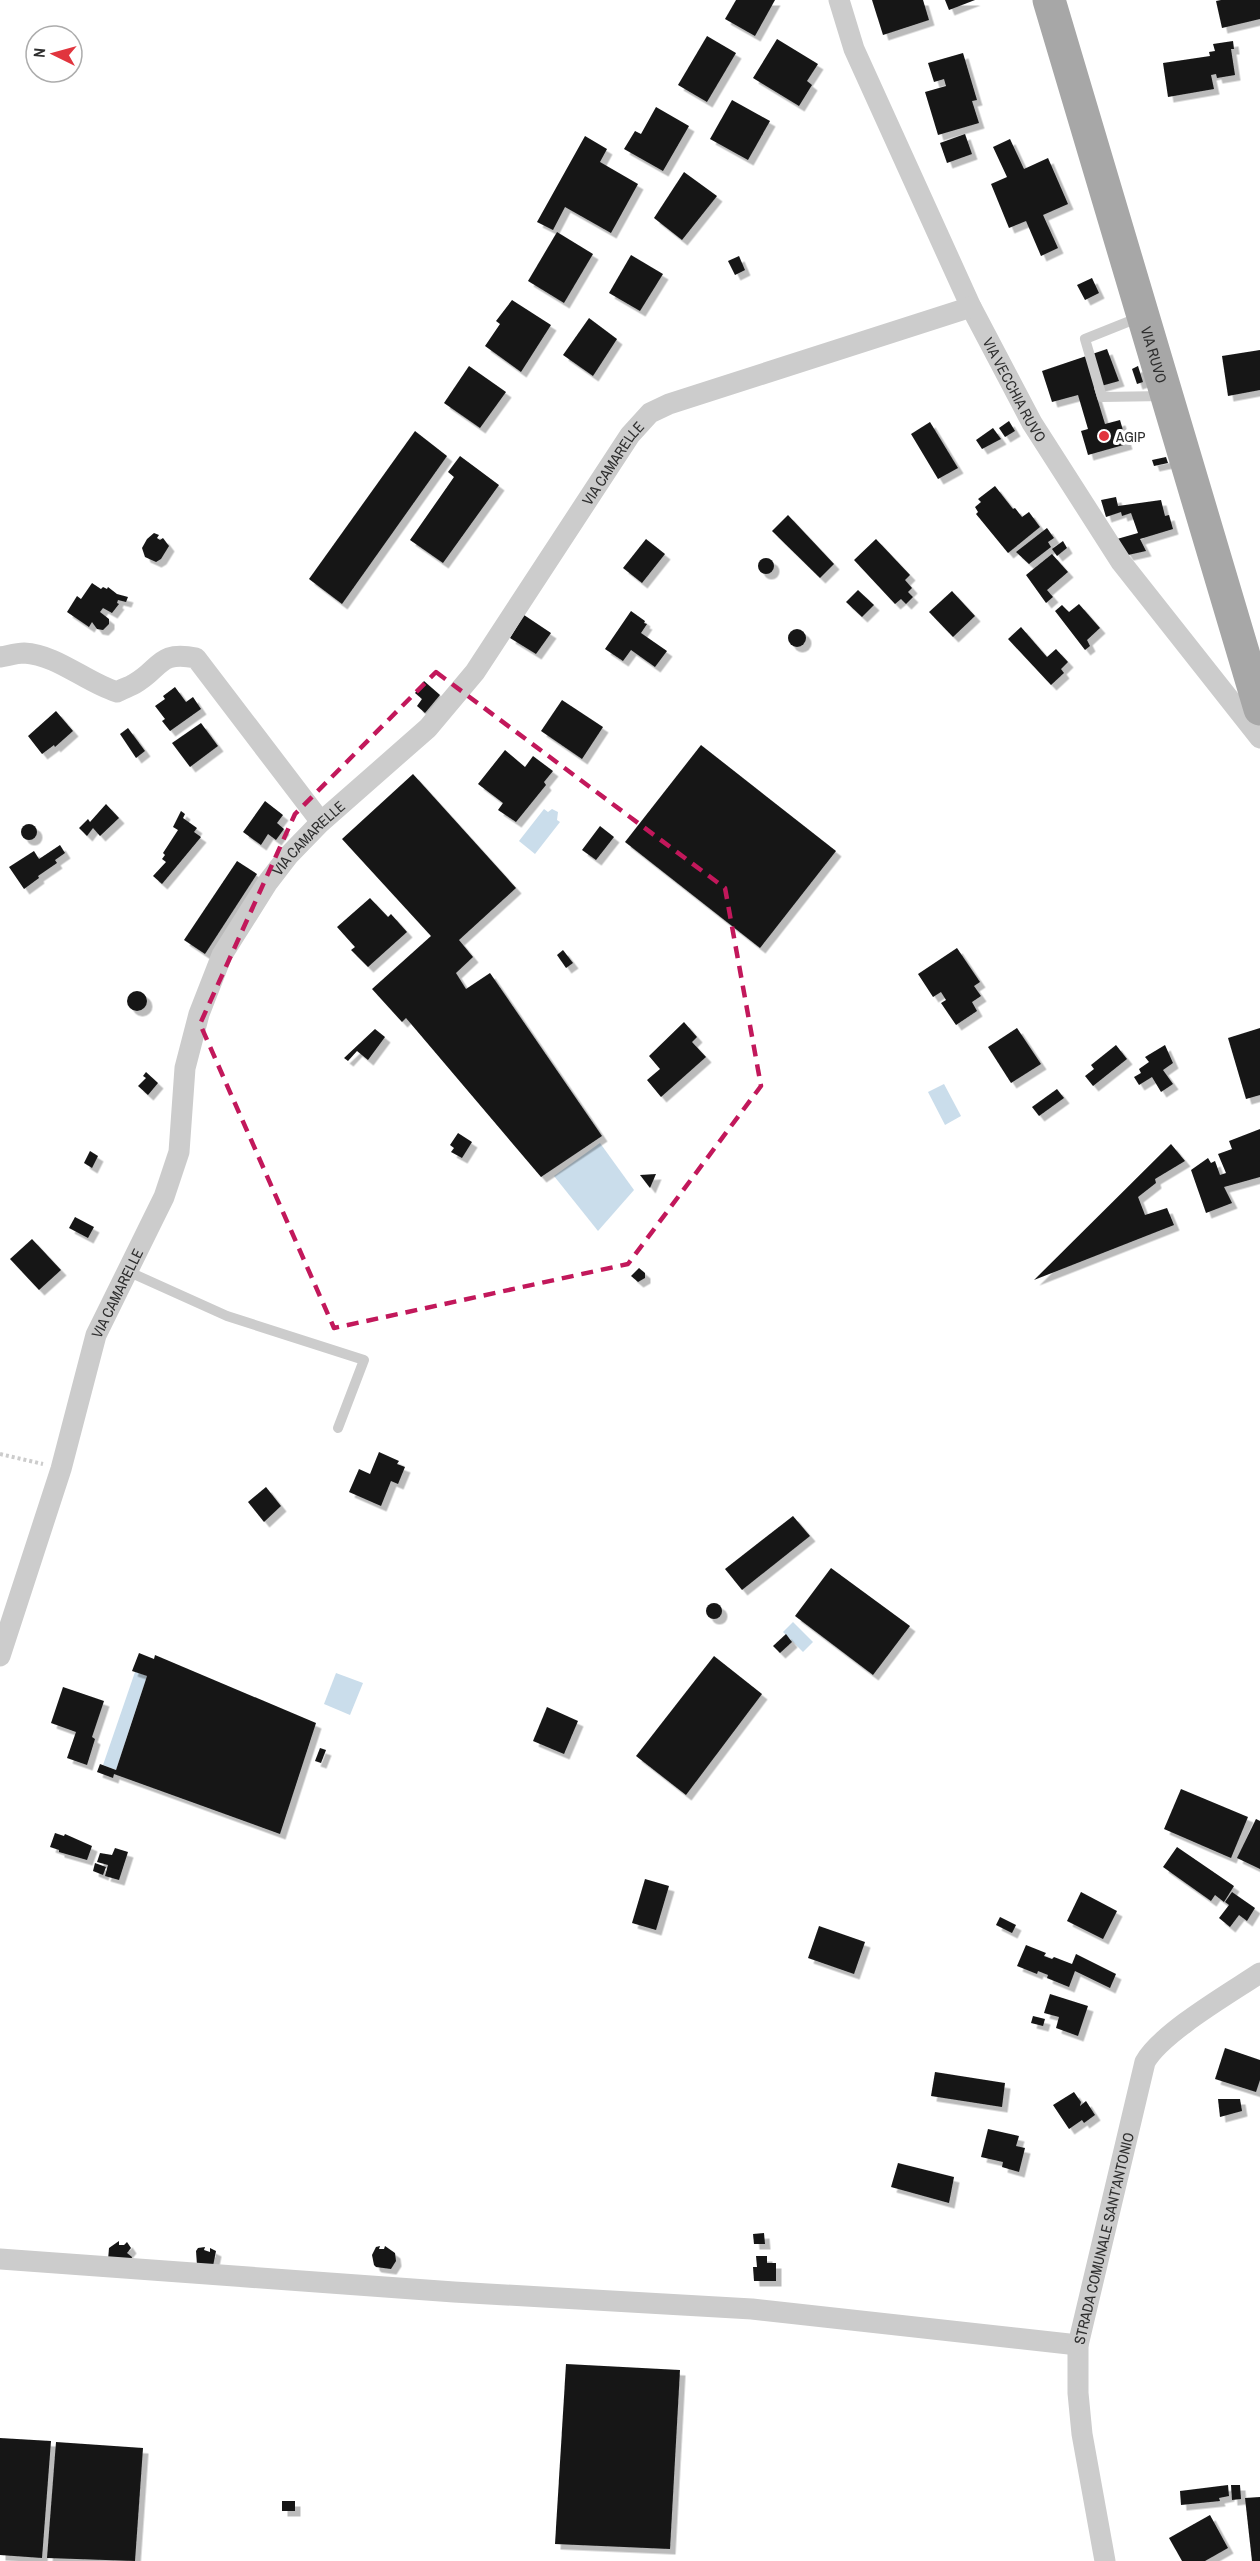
<svg xmlns="http://www.w3.org/2000/svg" width="1260" height="2561" font-family="'Archivo Narrow',sans-serif">
  <defs>
    <filter id="shadow"><feDropShadow dx="5.5" dy="5.5" stdDeviation="0" flood-color="#0004"/></filter>
  </defs>
  <rect width="100%" height="100%" fill="#fff"/>
  <g fill="#caddeb">
    <path d="M544,809L548,812L552,809L558,812L557,820L560,822L535,854L519,841Z"/>
    <path d="M944,1084L961,1116L945,1125L928,1092Z"/>
    <path d="M600,1143L634,1190L598,1231L554,1176Z"/>
    <path d="M793,1622L813,1642L803,1652L783,1632Z"/>
    <path d="M135,1672L147,1676L116,1770L103,1765Z"/>
    <path d="M336,1673L363,1683L350,1715L324,1704Z"/>
  </g>
  <g fill="#161616" filter="url(#shadow)">
    <path d="M736,0H775L755,36L725,19Z"/>
    <path d="M872,0H923L929,20L883,35Z"/>
    <path d="M945,0H975L949,10Z"/>
    <path d="M1221,0H1260V19L1222,28L1216,1Z"/>
    <path d="M707,36L736,53L707,102L678,85Z"/>
    <path d="M777,39L818,64L807,81L812,85L799,106L753,78Z"/>
    <path d="M1233,41L1234,49H1231L1235,75L1217,78L1216,74L1211,75L1214,89L1168,97L1163,63L1210,56L1209,52L1215,51L1213,44Z"/>
    <path d="M963,53L977,100L972,101L979,123L938,135L925,92L946,86L944,79L934,82L928,63Z"/>
    <path d="M732,100L770,121L748,160L710,139Z"/>
    <path d="M656,107L689,126L663,171L624,149L635,131L641,134Z"/>
    <path d="M965,134L972,154L947,163L940,143Z"/>
    <path d="M585,136L607,149L600,162L638,184L611,233L565,207L553,230L537,222Z"/>
    <path d="M1010,139L1024,169L1048,158L1068,204L1043,215L1058,248L1041,256L1026,221L1009,228L991,184L1007,177L993,147Z"/>
    <path d="M684,172L717,196L682,240L654,218Z"/>
    <path d="M557,232L593,254L564,303L528,281Z"/>
    <path d="M631,255L663,274L640,311L609,293Z"/>
    <path d="M739,256L745,270L735,275L728,261Z"/>
    <path d="M1092,278L1099,293L1085,300L1077,285Z"/>
    <path d="M512,300L551,325L521,372L485,346L500,324L496,321Z"/>
    <path d="M589,318L617,339L593,376L563,355Z"/>
    <path d="M1107,349L1119,381L1094,388L1105,424L1120,420L1127,444L1088,455L1081,431L1088,429L1078,395L1052,402L1042,371Z"/>
    <path d="M1260,350V390L1228,396L1222,356Z"/>
    <path d="M469,366L506,392L480,428L444,403Z"/>
    <path d="M1138,366L1143,382L1137,384L1132,369Z"/>
    <path d="M1009,421L1015,431L1005,437L999,428Z"/>
    <path d="M930,422L958,468L938,479L911,434Z"/>
    <path d="M993,428L1001,439L982,449L976,440Z"/>
    <path d="M415,431L447,456L342,604L309,579Z"/>
    <path d="M460,456L499,485L443,563L410,540L454,477L448,472Z"/>
    <path d="M1166,457L1168,463L1154,466L1152,460Z"/>
    <path d="M995,486L1013,509L1015,508L1022,517L1029,512L1040,527L1008,553L976,514L978,512L975,507L981,502L978,499Z"/>
    <path d="M1116,497L1118,506L1161,500L1165,516L1169,515L1173,529L1140,539L1146,551L1128,555L1117,539L1138,533L1131,513L1122,516L1121,512L1106,517L1101,500Z"/>
    <path d="M788,515L834,564L820,578L772,531Z"/>
    <path d="M1047,528L1054,538L1048,542L1051,547L1029,564L1016,552Z"/>
    <path d="M154,533L159,535L157,538L160,540L163,538L169,546L161,559L156,562L145,557L142,548L147,539Z"/>
    <path d="M646,539L665,554L642,583L623,568Z"/>
    <path d="M876,539L910,575L905,580L912,588L908,592L913,597L906,604L901,599L895,604L854,560Z"/>
    <path d="M1063,541L1067,548L1057,556L1052,549Z"/>
    <path d="M1052,554L1068,572L1047,590L1053,597L1046,603L1026,575Z"/>
    <circle cx="766" cy="566" r="8"/>
    <path d="M92,583L101,589L103,587L107,589L108,587L117,594L128,597L126,602L118,600L117,603L119,604L112,613L103,608L100,612L109,619V624L103,630L97,629L92,622L89,627L67,612L77,596L81,599Z"/>
    <path d="M858,590L874,605L862,617L846,602Z"/>
    <path d="M952,591L975,616L953,637L929,612Z"/>
    <path d="M1079,604L1100,628L1087,640L1090,646L1085,650L1055,611L1062,605L1069,612Z"/>
    <path d="M631,611L645,621L644,623L647,624L641,633L667,651L655,667L631,650L623,661L605,649Z"/>
    <path d="M524,615L551,633L536,654L510,638Z"/>
    <path d="M1021,627L1047,657L1056,649L1068,662L1061,669L1064,673L1051,685L1008,639Z"/>
    <circle cx="797" cy="638" r="9"/>
    <path d="M424,681L440,695L425,713L417,706L422,699L415,693Z"/>
    <path d="M175,687L186,702L193,697L201,709L170,731L162,721L165,719L155,706L165,699L163,696Z"/>
    <path d="M562,700L603,727L582,759L541,731Z"/>
    <path d="M56,711L73,731L55,747L54,745L42,754L28,736Z"/>
    <path d="M201,723L218,746L190,767L172,743Z"/>
    <path d="M128,728L145,751L136,758L120,734Z"/>
    <path d="M701,745L836,851L760,948L625,842Z"/>
    <path d="M505,750L525,767L533,756L553,771L544,782L546,785L516,822L498,810L503,803L478,784Z"/>
    <path d="M413,774L516,888L459,940L473,957L456,973L466,989L490,973L602,1136L541,1177L406,1018L402,1022L372,989L431,936L342,839Z"/>
    <path d="M265,801L283,815L277,823L284,829L276,840L268,834L261,845L243,832Z"/>
    <path d="M106,804L119,818L100,836L93,828L87,836L79,828L88,819L90,822Z"/>
    <path d="M181,811L185,814L183,818L197,828L194,832L201,837L162,884L153,876L166,862L162,859L165,855L163,853L178,830L173,827Z"/>
    <circle cx="29" cy="832" r="8"/>
    <path d="M600,826L614,837L596,860L582,850Z"/>
    <path d="M60,845L65,853L55,860L57,863L38,876L39,878L24,889L9,867L34,851L39,859Z"/>
    <path d="M237,861L257,874L205,954L184,940Z"/>
    <path d="M370,898L388,917L391,914L407,932L368,967L351,950L355,947L337,927Z"/>
    <path d="M957,948L980,982L974,986L981,996L972,1002L977,1011L956,1025L941,1003L946,1000L941,992L933,997L918,974Z"/>
    <path d="M563,950L573,963L566,968L557,955Z"/>
    <circle cx="137" cy="1001" r="10"/>
    <path d="M684,1022L697,1037L692,1042L706,1057L661,1097L647,1080L660,1069L649,1056Z"/>
    <path d="M1017,1028L1041,1064L1011,1083L988,1047Z"/>
    <path d="M1260,1028V1095L1246,1099L1228,1038Z"/>
    <path d="M375,1029L385,1037L368,1060L357,1051L348,1061L344,1058Z"/>
    <path d="M1116,1045L1127,1059L1093,1086L1085,1076L1094,1069L1091,1065Z"/>
    <path d="M1165,1045L1173,1063L1163,1070L1173,1084L1161,1092L1152,1077L1139,1085L1134,1077L1141,1073L1139,1069L1149,1062L1145,1057Z"/>
    <path d="M146,1072L158,1083L148,1095L138,1086L146,1078L143,1076Z"/>
    <path d="M1057,1089L1064,1098L1039,1116L1032,1107Z"/>
    <path d="M1260,1129V1177L1224,1187L1232,1203L1206,1213L1191,1170L1208,1158L1211,1163L1215,1161L1220,1175L1226,1173L1218,1154L1232,1149L1229,1141Z"/>
    <path d="M458,1133L472,1142L462,1158L451,1152L454,1148L450,1145Z"/>
    <path d="M1171,1144L1185,1161L1155,1179L1156,1183L1138,1197L1145,1215L1167,1208L1174,1225L1034,1280Z"/>
    <path d="M90,1151L98,1156L92,1168L84,1163Z"/>
    <path d="M656,1174L650,1188L640,1175Z"/>
    <path d="M75,1217L94,1227L88,1238L69,1228Z"/>
    <path d="M32,1239L61,1270L39,1290L10,1259Z"/>
    <path d="M639,1268L645,1273V1278L638,1282L631,1276Z"/>
    <path d="M379,1452L399,1461L397,1464L405,1467L398,1484L391,1481L381,1506L349,1492L359,1469L370,1474Z"/>
    <path d="M266,1487L281,1506L264,1522L248,1502Z"/>
    <path d="M793,1516L810,1536L742,1590L725,1569Z"/>
    <path d="M831,1568L910,1626L873,1675L795,1616Z"/>
    <circle cx="714" cy="1611" r="8"/>
    <path d="M786,1634L792,1642L780,1653L773,1646Z"/>
    <path d="M139,1653L154,1659L155,1655L316,1723L280,1834L114,1774L113,1778L97,1772L100,1764L116,1770L147,1676L132,1671Z"/>
    <path d="M714,1656L762,1694L686,1795L636,1756Z"/>
    <path d="M63,1687L104,1701L92,1737L95,1739L87,1765L67,1758L76,1732L51,1723Z"/>
    <path d="M547,1707L578,1721L564,1754L533,1741Z"/>
    <path d="M320,1748L326,1750L321,1763L315,1761Z"/>
    <path d="M1181,1789L1248,1817L1231,1858L1164,1829Z"/>
    <path d="M1256,1819L1260,1821V1869L1237,1858Z"/>
    <path d="M55,1833L64,1836L65,1834L92,1846L87,1860L59,1852V1850L50,1847Z"/>
    <path d="M1177,1847L1234,1886L1224,1902L1215,1895L1211,1901L1163,1867Z"/>
    <path d="M115,1848L128,1852L119,1880L105,1876L108,1865L97,1862L100,1853L112,1855Z"/>
    <path d="M95,1863L106,1867L103,1875L93,1871Z"/>
    <path d="M645,1879L669,1886L656,1930L632,1923Z"/>
    <path d="M1081,1892L1117,1911L1103,1939L1067,1921Z"/>
    <path d="M1232,1892L1255,1908L1247,1921L1239,1915L1230,1927L1219,1918L1229,1905L1225,1902Z"/>
    <path d="M1000,1917L1016,1925L1012,1933L996,1925Z"/>
    <path d="M819,1926L865,1942L854,1974L808,1958Z"/>
    <path d="M1026,1945L1046,1953L1044,1956L1052,1959L1054,1957L1072,1964L1076,1954L1116,1974L1110,1988L1075,1971L1069,1987L1047,1978L1048,1975L1038,1971L1037,1974L1017,1966Z"/>
    <path d="M1050,1994L1088,2006L1078,2036L1056,2028L1059,2017L1044,2013Z"/>
    <path d="M1033,2016L1045,2019L1043,2026L1031,2023Z"/>
    <path d="M1225,2048L1260,2060V2080L1256,2092L1215,2079Z"/>
    <path d="M935,2072L1005,2083L1002,2107L931,2096Z"/>
    <path d="M1074,2092L1081,2102L1080,2106L1086,2101L1095,2115L1084,2123L1082,2120L1069,2129L1053,2105Z"/>
    <path d="M1218,2099H1240L1242,2111L1220,2117Z"/>
    <path d="M988,2129L1019,2136L1016,2146L1025,2148L1019,2172L1002,2167L1003,2162L981,2157Z"/>
    <path d="M898,2163L954,2177L949,2203L891,2187Z"/>
    <path d="M764,2233L765,2244H754L753,2234Z"/>
    <path d="M119,2241V2245H124L127,2242L131,2248L127,2253L132,2257L131,2261L108,2260L109,2248Z"/>
    <path d="M380,2246L379,2249H384L385,2246L395,2253L396,2261L391,2269L376,2267L374,2265L372,2255L376,2247Z"/>
    <path d="M205,2247L204,2250L210,2252V2248L216,2251L213,2266L197,2265L196,2251L198,2248Z"/>
    <path d="M756,2256H767V2263H776V2281H754L753,2267H757Z"/>
    <path d="M566,2364L680,2370L670,2549L555,2544Z"/>
    <path d="M0,2438L51,2441L42,2558L0,2555Z"/>
    <path d="M56,2442L143,2448L135,2561L47,2558Z"/>
    <path d="M1228,2485L1229,2496L1219,2498L1220,2501L1181,2505L1180,2491Z"/>
    <path d="M1231,2485H1240L1241,2499L1232,2500Z"/>
    <path d="M1260,2497V2561H1252L1245,2498Z"/>
    <rect x="282" y="2501" width="13" height="10"/>
    <path d="M1210,2515L1228,2548L1205,2561H1182L1169,2538Z"/>
  </g>
  <g fill="none" stroke-linecap="round" stroke-linejoin="round">
    <path stroke="#ccc" stroke-width="4" stroke-dasharray="3 3" stroke-linecap="butt" d="M0,1454L43,1464"/>
    <g stroke="#ccc" stroke-width="10">
      <path d="M1140,317L1085,339L1102,397L1164,396"/>
      <path d="M127,1271L227,1316L364,1360L338,1428"/>
    </g>
    <g stroke="#ccc" stroke-width="21">
      <path id="s1" d="M839,0L854,49L971,307L1032,423L1121,562L1260,738"/>
      <path d="M0,657C7,656 16,653 24,653C58,655 85,682 117,692C122,689 129,687 134,684C161,669 158,650 196,658L321,822"/>
      <path id="s2" d="M0,1656L61,1469L96,1335L164,1197L179,1152L185,1068L199,1014L222,955L268,882L288,856L321,822L428,728L475,672L630,435L650,413L669,404L971,307"/>
      <path d="M0,2259L454,2292L752,2309L1078,2345"/>
      <path id="s3" d="M1105,2561L1082,2434L1078,2393V2345L1145,2062C1161,2033 1230,1993 1260,1973"/>
    </g>
    <path stroke="#a7a7a7" stroke-width="33" id="s4" d="M1049,0L1260,709"/>
  </g>
  <path fill="none" stroke="#c2185b" stroke-width="4.5" stroke-dasharray="12 8" stroke-linejoin="round" d="M436,672L725,888L761,1086L628,1264L334,1328L200,1024L295,814Z"/>
  <circle fill="#e1353e" stroke="#fff" stroke-width="2" cx="1104" cy="436" r="6"/>
  <g text-anchor="middle" dominant-baseline="central" stroke-width="6" stroke-linejoin="round" paint-order="stroke">
    <g font-size="15" fill="#2f2f2f" stroke="#fff">
      <text stroke="none"><textPath href="#s4" startOffset="370">VIA RUVO</textPath></text>
      <text stroke="none"><textPath href="#s1" startOffset="428">VIA VECCHIA RUVO</textPath></text>
      <text stroke="none"><textPath href="#s2" startOffset="1372">VIA CAMARELLE</textPath></text>
      <text stroke="none"><textPath href="#s2" startOffset="886">VIA CAMARELLE</textPath></text>
      <text stroke="none"><textPath href="#s2" startOffset="382">VIA CAMARELLE</textPath></text>
      <text stroke="none"><textPath href="#s3" startOffset="328">STRADA COMUNALE SANT'ANTONIO</textPath></text>
    </g>
    <g font-size="15" fill="#2f2f2f" stroke="#fff" text-anchor="start">
      <text x="1116" y="436">AGIP</text>
    </g>
  </g>
  <g transform="translate(54 54) rotate(275)"><circle r="28" fill="#ffffff" stroke="#acacac" stroke-width="1.5"/>
  <path d="M0-4.5L10 22L0 15L-10 22Z" fill="#e1353e"/>
  <text y="-9" font-size="16" font-weight="bold" text-anchor="middle" fill="#2f2f2f">N</text>
  </g>
</svg>
